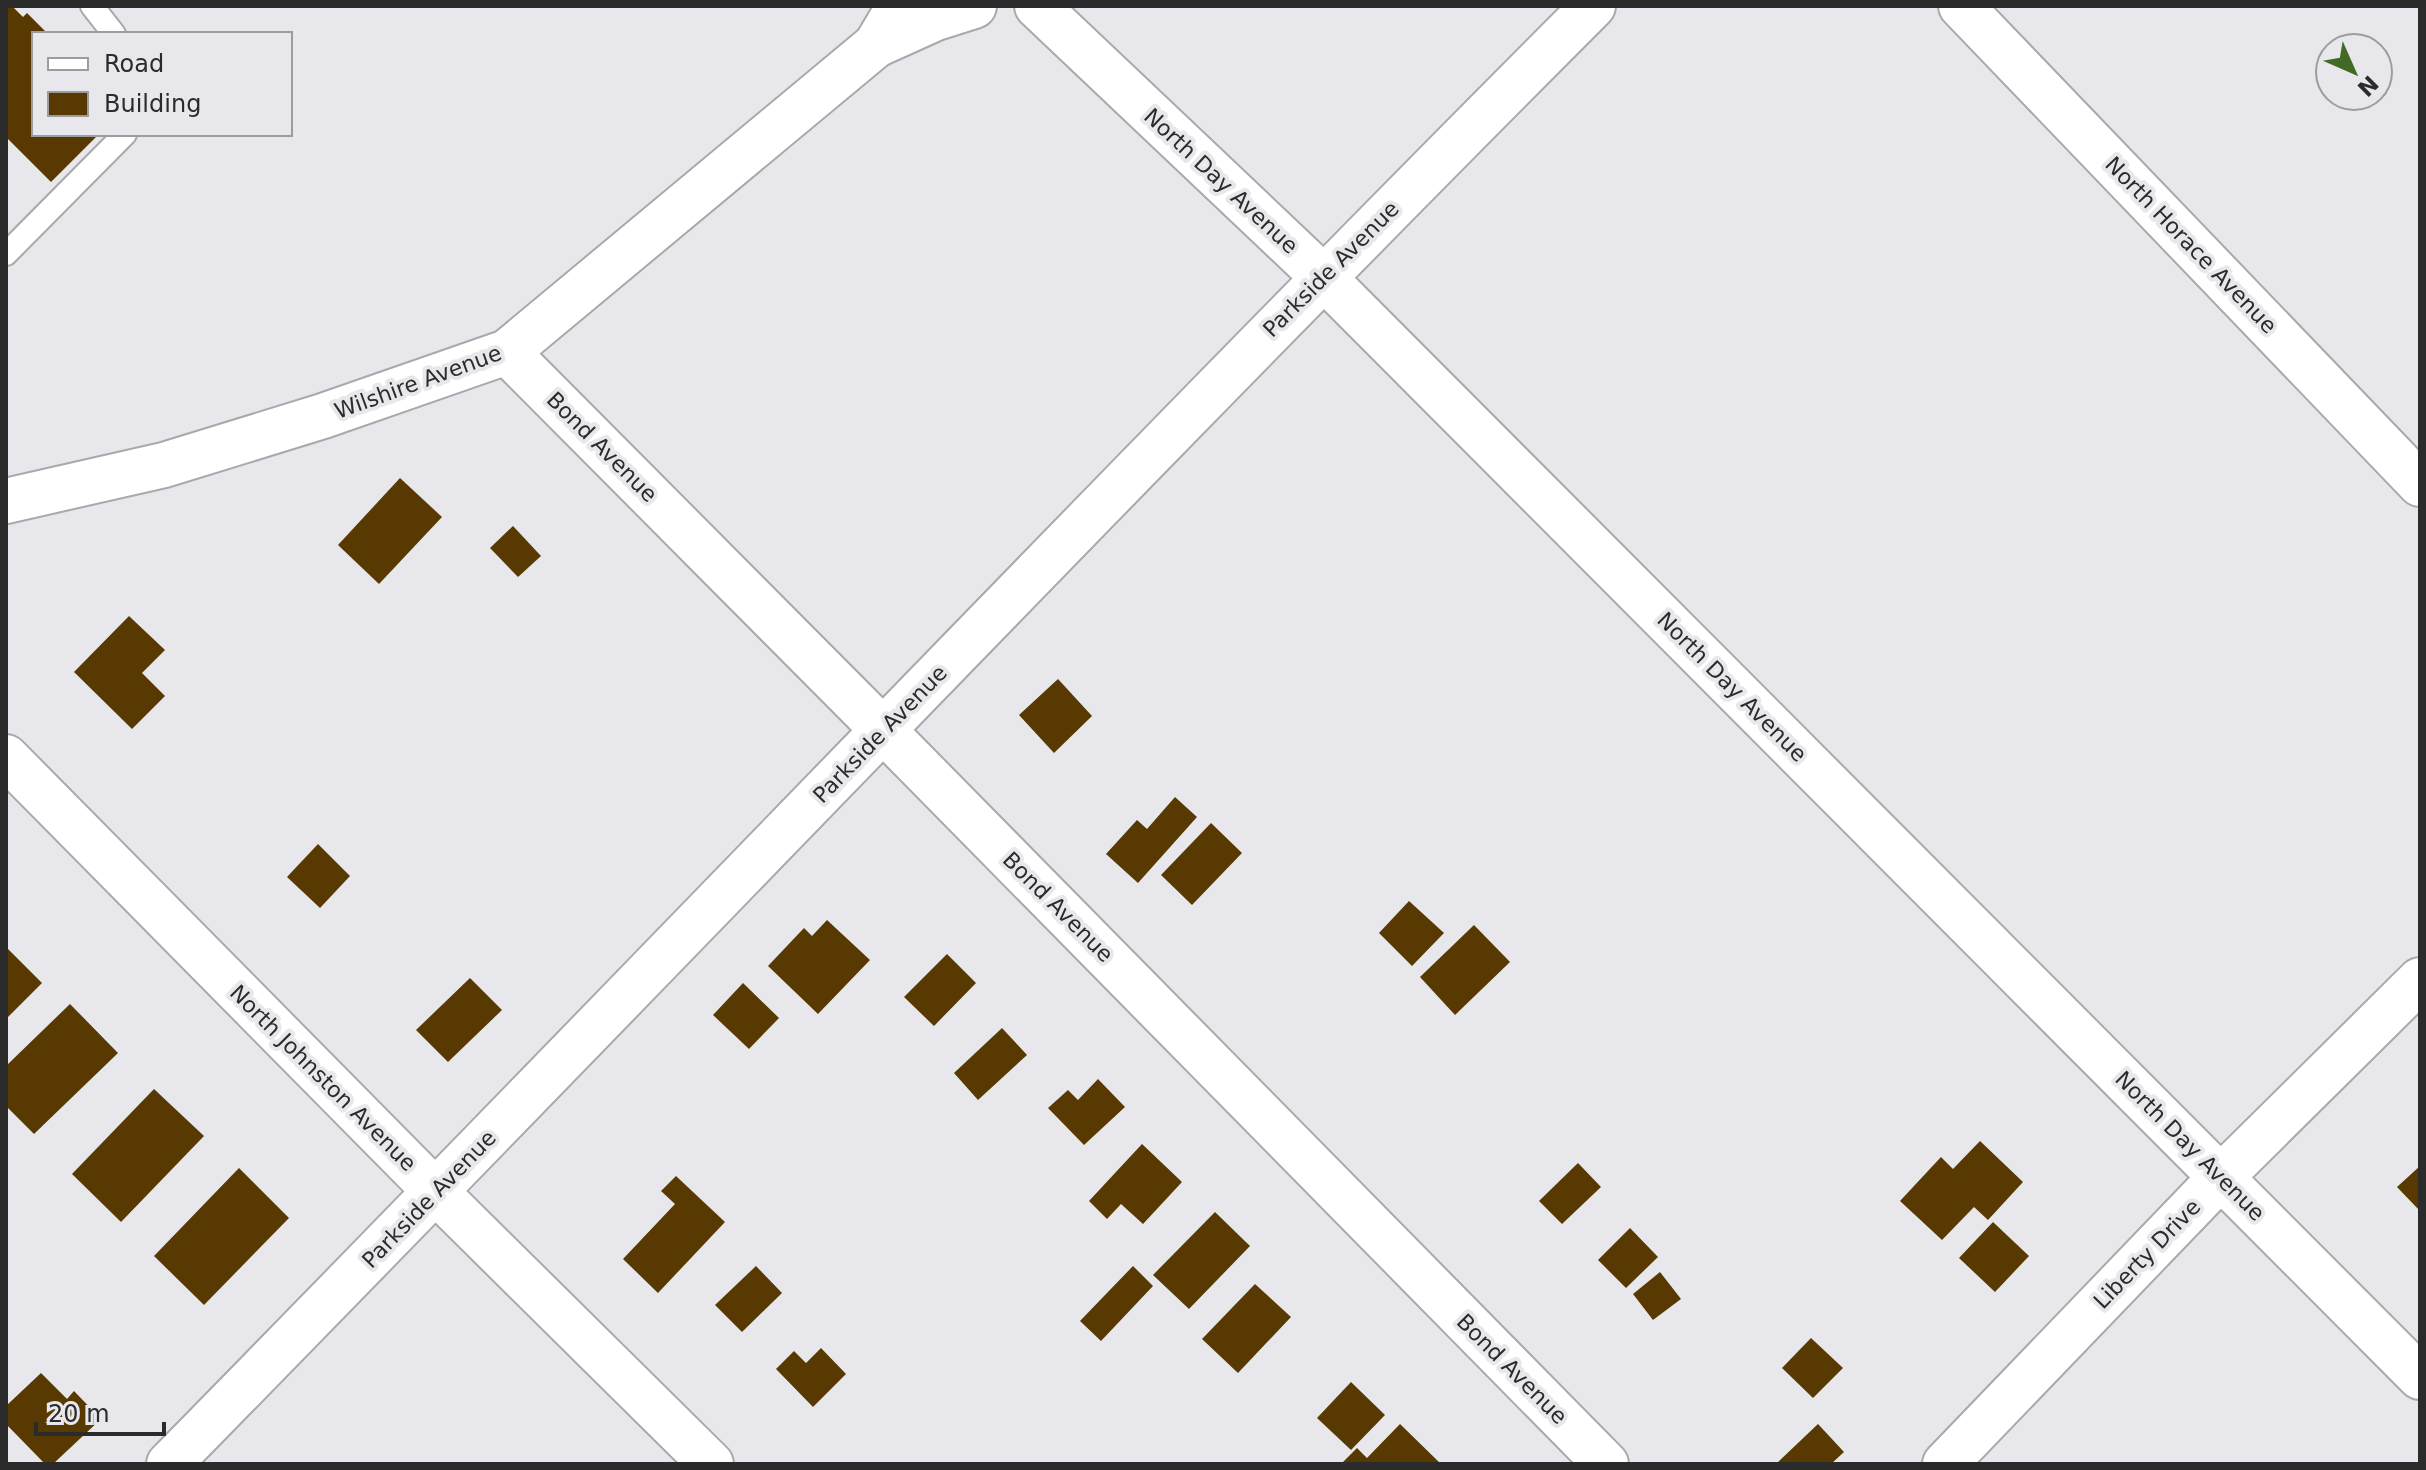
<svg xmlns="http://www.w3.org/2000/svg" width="2426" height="1470" font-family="'DejaVu Sans',sans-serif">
  <rect width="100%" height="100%" fill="#e8e8ec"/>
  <g fill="#583902">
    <path d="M6,6H12L23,17L27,13L48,34H34V134H99L51,182L6,137Z"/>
    <path d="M400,478L442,517L379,584L338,545Z"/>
    <path d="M513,526L541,556L518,577L490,548Z"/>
    <path d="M129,616L165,650L142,673L165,696L132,729L74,672Z"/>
    <path d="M1058,679L1092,716L1054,753L1019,715Z"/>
    <path d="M1175,797L1197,817L1138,883L1106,854L1137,820L1147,829Z"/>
    <path d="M1211,823L1242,853L1192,905L1161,875Z"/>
    <path d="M318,844L350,876L320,908L287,877Z"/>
    <path d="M1409,901L1444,933L1412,966L1379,933Z"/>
    <path d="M827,920L870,960L818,1014L768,966L804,928L812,936Z"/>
    <path d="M1474,925L1510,962L1455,1015L1420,977Z"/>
    <path d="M6,947L42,983L6,1019Z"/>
    <path d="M947,954L976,983L934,1026L904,997Z"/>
    <path d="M470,978L502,1010L448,1062L416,1030Z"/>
    <path d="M743,983L779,1018L749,1049L713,1015Z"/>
    <path d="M70,1004L118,1053L34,1134L6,1106V1066Z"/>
    <path d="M1002,1028L1027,1055L978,1100L954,1073Z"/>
    <path d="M1098,1079L1125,1107L1084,1145L1048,1108L1068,1090L1078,1100Z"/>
    <path d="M154,1089L204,1136L121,1222L72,1174Z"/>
    <path d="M1980,1141L2023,1182L1988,1220L1974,1207L1942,1240L1900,1201L1941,1157L1953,1169Z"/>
    <path d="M1142,1144L1182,1182L1143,1224L1121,1204L1107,1219L1089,1201Z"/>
    <path d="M1578,1163L1601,1187L1562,1224L1539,1201Z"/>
    <path d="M2420,1166V1211L2397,1187Z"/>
    <path d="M239,1168L289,1218L204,1305L154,1256Z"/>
    <path d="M676,1176L725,1222L658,1293L623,1259L675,1204L661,1191Z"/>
    <path d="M1215,1212L1250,1246L1189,1309L1153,1275Z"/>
    <path d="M1993,1222L2029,1256L1995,1292L1959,1258Z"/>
    <path d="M1630,1228L1658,1257L1626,1288L1598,1260Z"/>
    <path d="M756,1266L782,1293L742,1332L715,1305Z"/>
    <path d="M1133,1266L1153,1286L1101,1341L1080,1321Z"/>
    <path d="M1660,1272L1681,1299L1653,1320L1633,1294Z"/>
    <path d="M1255,1284L1291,1317L1238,1373L1202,1339Z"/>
    <path d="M1811,1338L1843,1368L1813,1398L1782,1368Z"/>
    <path d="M821,1348L846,1374L813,1407L776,1369L794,1351L806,1363Z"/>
    <path d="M41,1373L67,1399L74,1391L101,1419L53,1464H45L6,1424V1406Z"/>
    <path d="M1351,1382L1385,1415L1351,1450L1317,1418Z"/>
    <path d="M1400,1424L1441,1464H1341L1357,1448L1367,1458Z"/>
    <path d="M1818,1424L1844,1452L1831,1464H1776Z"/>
  </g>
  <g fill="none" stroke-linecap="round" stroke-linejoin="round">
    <defs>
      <g id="lane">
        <path d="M92,6L114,34"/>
        <path d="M6,254L125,134"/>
      </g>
      <g id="street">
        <path d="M899,6L876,45L936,18L974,6"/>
        <path d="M1037,6L1323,277L2420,1377"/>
        <path d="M1961,6L2420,484"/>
        <path d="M507,352L883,730L1606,1464"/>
        <path d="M6,501L164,465L323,416L507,352L876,45"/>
        <path d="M6,757L436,1192L711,1464"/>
        <path d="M169,1464C645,979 1113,487 1593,6"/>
        <path d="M1945,1464L2221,1177L2420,980"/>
      </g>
    </defs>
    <use href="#lane" stroke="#a9a9ad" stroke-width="26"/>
    <use href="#street" stroke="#a9a9ad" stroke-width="48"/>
    <use href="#lane" stroke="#fff" stroke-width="22"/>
    <use href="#street" stroke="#fff" stroke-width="44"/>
  </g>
  <g text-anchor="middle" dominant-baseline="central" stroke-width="8" stroke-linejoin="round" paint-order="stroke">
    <g font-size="22" fill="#2b2b2c" stroke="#e8e8ec">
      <text transform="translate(1221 181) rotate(43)">North Day Avenue</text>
      <text transform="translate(2191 245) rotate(46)">North Horace Avenue</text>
      <text transform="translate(1331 269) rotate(-45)">Parkside Avenue</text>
      <text transform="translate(418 382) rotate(-20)">Wilshire Avenue</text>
      <text transform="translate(602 447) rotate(45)">Bond Avenue</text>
      <text transform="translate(1732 687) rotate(45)">North Day Avenue</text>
      <text transform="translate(880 734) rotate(-46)">Parkside Avenue</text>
      <text transform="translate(1058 907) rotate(45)">Bond Avenue</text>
      <text transform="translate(323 1078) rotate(45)">North Johnston Avenue</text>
      <text transform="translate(2190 1146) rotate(45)">North Day Avenue</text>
      <text transform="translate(429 1199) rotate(-46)">Parkside Avenue</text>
      <text transform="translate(2147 1254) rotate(-46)">Liberty Drive</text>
      <text transform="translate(1512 1369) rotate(45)">Bond Avenue</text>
    </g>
  </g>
  <rect width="2426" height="1470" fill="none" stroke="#2b2b2c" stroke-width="16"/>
  <rect x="32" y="32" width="260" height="104" fill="#e8e8ec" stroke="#9c9c9f" stroke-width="2"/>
  <rect x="48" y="58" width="40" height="12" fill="#ffffff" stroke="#9c9c9f" stroke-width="2"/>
  <text x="104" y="72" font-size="24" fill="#2b2b2c">Road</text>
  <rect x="48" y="92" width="40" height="24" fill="#583902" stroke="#9c9c9f" stroke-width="2"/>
  <text x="104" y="112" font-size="24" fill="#2b2b2c">Building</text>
  <g transform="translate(2354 72) rotate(135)"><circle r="38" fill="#e8e8ec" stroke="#9c9c9f" stroke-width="2"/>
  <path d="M0-6L14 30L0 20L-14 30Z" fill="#436a25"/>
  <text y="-12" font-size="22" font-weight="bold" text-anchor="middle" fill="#2b2b2c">N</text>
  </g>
  <path d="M36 1422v12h128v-12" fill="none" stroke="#2b2b2c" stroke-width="4"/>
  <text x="48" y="1422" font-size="24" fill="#2b2b2c" stroke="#e8e8ec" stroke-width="6" paint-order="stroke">20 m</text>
</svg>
